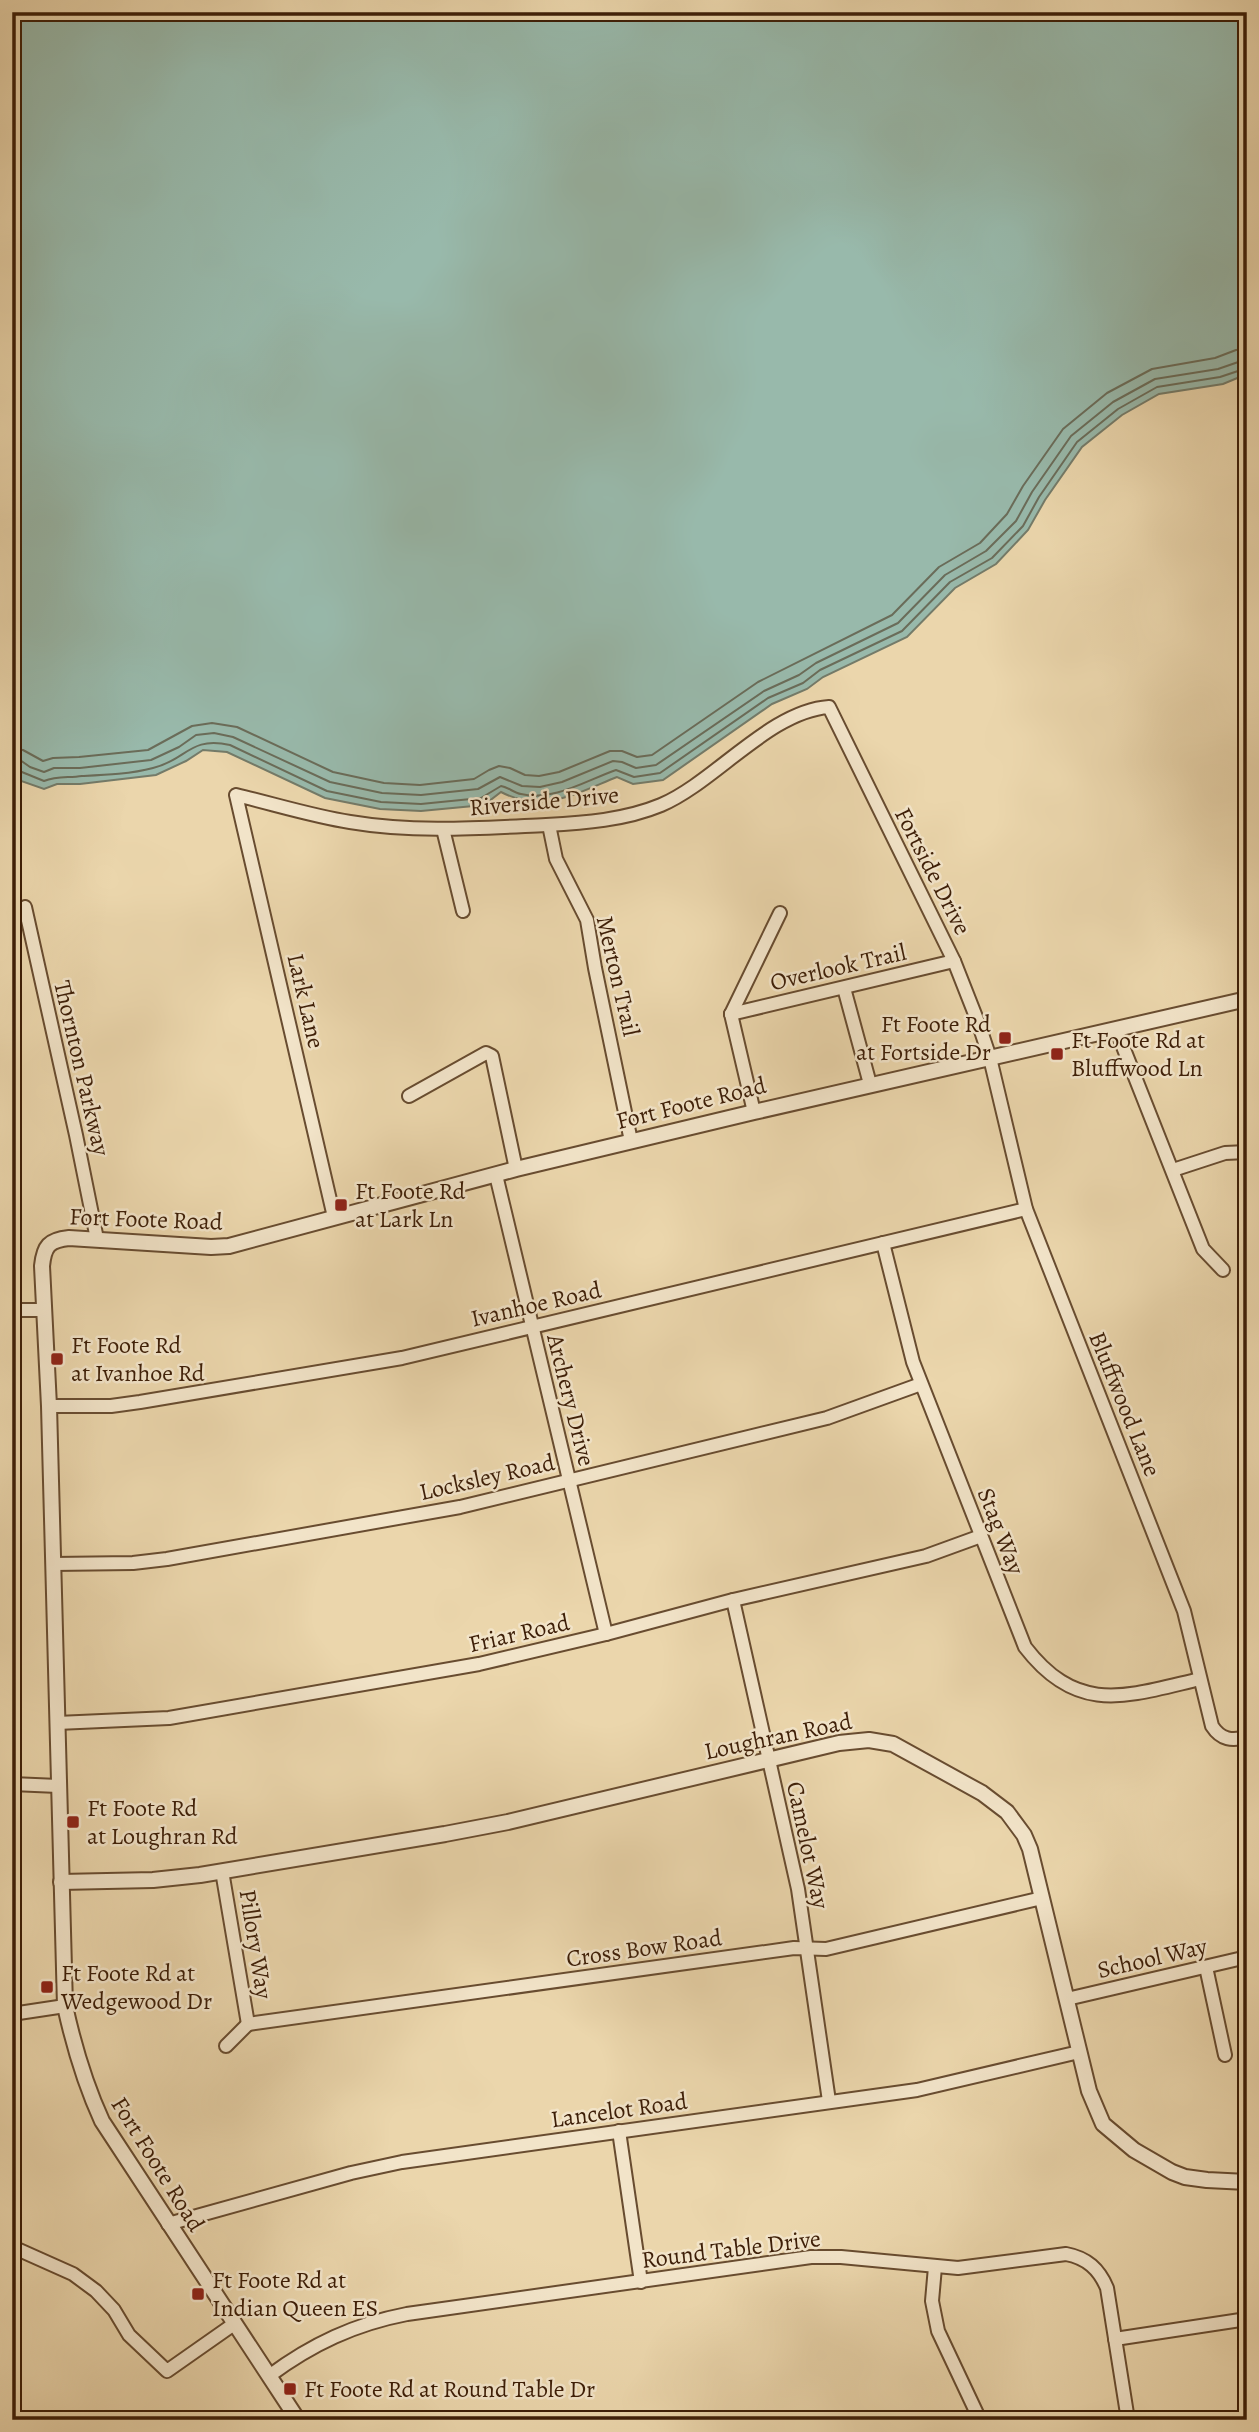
<svg xmlns="http://www.w3.org/2000/svg" width="1259" height="2432" font-family="Alegreya,serif">
  <rect width="100%" height="100%" fill="#ebd6ac"/>
  <filter id="stains"><feTurbulence type="fractalNoise" baseFrequency=".00286" numOctaves="4"/><feColorMatrix values="0 0 0 0 .2 0 0 0 0 .09 0 0 0 0 .02 0 0 0 .5 -.17"/></filter>
  <radialGradient id="worn" r=".72"><stop offset=".6" stop-color="#630" stop-opacity="0"/><stop offset="1" stop-color="#630" stop-opacity=".3"/></radialGradient>
  <path fill="#98b9ab" stroke="#747b69" stroke-width="2" d="M12,12H1247V374L1223,384L1159,394L1122,415L1082,447L1045,500L1028,530L996,564L955,588L907,637L823,677L807,689L772,704L663,780L633,784L617,777C577,793 543,814 501,792L484,805L421,811L380,809L325,798L227,752L203,750L186,761L156,775L80,784H57L44,789L21,781L12,772Z"/>
  <g fill="none" stroke-linecap="round" stroke-linejoin="round">
    <g stroke="#6a6c59" stroke-width="2">
      <path d="M12,749L23,750L43,761L53,758L79,757L148,750L192,726L212,723L237,727L333,772L384,783L420,785L474,779L489,770L499,766L510,768L525,775L539,776L559,772L610,751H622L637,757L652,755L758,682L892,615L939,567L980,543L1007,514L1023,486L1063,429L1107,393L1152,369L1215,358L1236,350L1247,349"/>
      <path d="M12,759L20,760L30,767L44,772L54,768H80L151,760L179,747L196,735L214,733L233,737L330,782L382,793L421,795L478,789L500,777L522,786L540,787L562,782L613,761L622,762L636,768L656,765L764,691L799,675L816,663L898,623L945,575L986,551L1016,521L1032,492L1071,436L1113,402L1155,379L1218,369L1247,359"/>
      <path d="M12,768L44,781C57,776 68,778 82,776C105,775 131,774 153,768C187,760 189,736 230,745L327,791L381,802L421,804L481,798L501,786C508,787 514,793 521,794C553,802 587,780 616,770L634,777L660,773L768,698L803,683L820,670L902,631L950,582L992,558L1023,526L1039,497L1077,442L1118,409L1157,387L1220,377L1247,368"/>
    </g>
    <defs>
      <g id="minor">
        <path d="M549,825L556,859L587,920L595,968L631,1141"/>
        <path d="M443,829L463,911"/>
        <path d="M25,907L76,1135L97,1239"/>
        <path d="M844,988L870,1084"/>
        <path d="M731,1014L954,961"/>
        <path d="M731,1014L780,913"/>
        <path d="M731,1014L754,1112"/>
        <path d="M1116,1029L1203,1249L1223,1270"/>
        <path d="M409,1096L486,1053L492,1056L516,1169"/>
        <path d="M1173,1170L1225,1153L1247,1152"/>
        <path d="M496,1175L606,1634"/>
        <path d="M334,1217L236,795C274,804 312,816 350,822C415,833 481,828 546,825C584,823 625,820 661,805C715,782 770,711 829,707L954,961L978,1022L990,1058L1026,1209L1184,1611L1212,1726C1221,1740 1232,1741 1247,1737"/>
        <path d="M883,1243L913,1362L1025,1647C1078,1716 1127,1696 1200,1679"/>
        <path d="M12,1310H45"/>
        <path d="M49,1406H111L140,1402L402,1358L1026,1209"/>
        <path d="M53,1564L133,1563L167,1559L460,1507L827,1418L921,1384"/>
        <path d="M733,1600L798,1889L829,2101"/>
        <path d="M57,1723L169,1718L479,1664L606,1634L733,1600L926,1556L981,1536"/>
        <path d="M12,1784L58,1786"/>
        <path d="M222,1871L248,2024"/>
        <path d="M1206,1967L1225,2055"/>
        <path d="M1067,1999L1247,1957"/>
        <path d="M12,2014L65,2006"/>
        <path d="M248,2024L794,1948L826,1949L1042,1898"/>
        <path d="M226,2046L248,2024"/>
        <path d="M619,2131L641,2282"/>
        <path d="M168,2224L351,2173L402,2162L917,2090L1079,2052"/>
        <path d="M17,2249L73,2274L96,2291L114,2310L129,2335L167,2371L234,2324"/>
        <path d="M935,2267L932,2301L938,2331L980,2420"/>
        <path d="M1115,2339L1247,2319"/>
        <path d="M269,2376C312,2344 355,2324 407,2314L811,2257H841L958,2268L1066,2254C1087,2258 1099,2269 1107,2288L1128,2420"/>
      </g>
      <g id="tertiary">
        <path d="M61,1882L153,1880L200,1875L445,1834L508,1822L839,1743L869,1740L893,1744L982,1793L1007,1812L1024,1835L1030,1849L1089,2091L1103,2124L1134,2150L1172,2172L1185,2177L1207,2180L1247,2182"/>
        <path d="M298,2420L102,2121C85,2084 74,2047 65,2006L49,1406L42,1266C44,1246 49,1240 69,1238L211,1247L229,1246L516,1169L754,1112L1247,999"/>
      </g>
    </defs>
    <use href="#minor" stroke="#684c30" stroke-width="16"/>
    <use href="#tertiary" stroke="#684c30" stroke-width="18"/>
    <use href="#minor" stroke="#f2e4c9" stroke-width="12"/>
    <use href="#tertiary" stroke="#f2e4c9" stroke-width="14"/>
  </g>
  <g fill="#8f2418" stroke="#f2e4c9" stroke-width="2.5">
    <rect x="998" y="1031" width="14" height="14" rx="3.5"/>
    <rect x="1050" y="1047" width="14" height="14" rx="3.5"/>
    <rect x="334" y="1198" width="14" height="14" rx="3.5"/>
    <rect x="50" y="1352" width="14" height="14" rx="3.5"/>
    <rect x="66" y="1815" width="14" height="14" rx="3.5"/>
    <rect x="40" y="1980" width="14" height="14" rx="3.5"/>
    <rect x="191" y="2287" width="14" height="14" rx="3.5"/>
    <rect x="283" y="2382" width="14" height="14" rx="3.5"/>
  </g>
  <g text-anchor="middle" dominant-baseline="central" stroke-width="5" stroke-linejoin="round" paint-order="stroke">
    <g font-size="24" fill="#3d1e07" stroke="#f2e4c9">
      <text transform="translate(544 801) rotate(-5)">Riverside Drive</text>
      <text transform="translate(933 871) rotate(63)">Fortside Drive</text>
      <text transform="translate(838 967) rotate(-13)">Overlook Trail</text>
      <text transform="translate(618 976) rotate(77)">Merton Trail</text>
      <text transform="translate(306 1001) rotate(77)">Lark Lane</text>
      <text transform="translate(82 1068) rotate(77)">Thornton Parkway</text>
      <text transform="translate(691 1103) rotate(-14)">Fort Foote Road</text>
      <text transform="translate(146 1219) rotate(2)">Fort Foote Road</text>
      <text transform="translate(536 1304) rotate(-13)">Ivanhoe Road</text>
      <text transform="translate(571 1400) rotate(76)">Archery Drive</text>
      <text transform="translate(1125 1404) rotate(68)">Bluffwood Lane</text>
      <text transform="translate(487 1477) rotate(-13)">Locksley Road</text>
      <text transform="translate(1001 1531) rotate(69)">Stag Way</text>
      <text transform="translate(519 1633) rotate(-13)">Friar Road</text>
      <text transform="translate(778 1736) rotate(-12)">Loughran Road</text>
      <text transform="translate(808 1845) rotate(78)">Camelot Way</text>
      <text transform="translate(256 1944) rotate(81)">Pillory Way</text>
      <text transform="translate(644 1948) rotate(-8)">Cross Bow Road</text>
      <text transform="translate(1152 1958) rotate(-13)">School Way</text>
      <text transform="translate(619 2110) rotate(-8)">Lancelot Road</text>
      <text transform="translate(158 2164) rotate(58)">Fort Foote Road</text>
      <text transform="translate(731 2249) rotate(-7)">Round Table Drive</text>
    </g>
    <g font-size="24" fill="#3d1e07" stroke="#f2e4c9" text-anchor="start">
      <text x="991" y="1024" text-anchor="end">Ft Foote Rd<tspan x="991" dy="28">at Fortside Dr</tspan></text>
      <text x="1071" y="1040">Ft Foote Rd at<tspan x="1071" dy="28">Bluffwood Ln</tspan></text>
      <text x="355" y="1191">Ft Foote Rd<tspan x="355" dy="28">at Lark Ln</tspan></text>
      <text x="71" y="1345">Ft Foote Rd<tspan x="71" dy="28">at Ivanhoe Rd</tspan></text>
      <text x="87" y="1808">Ft Foote Rd<tspan x="87" dy="28">at Loughran Rd</tspan></text>
      <text x="61" y="1973">Ft Foote Rd at<tspan x="61" dy="28">Wedgewood Dr</tspan></text>
      <text x="212" y="2280">Ft Foote Rd at<tspan x="212" dy="28">Indian Queen ES</tspan></text>
      <text x="304" y="2389">Ft Foote Rd at Round Table Dr</text>
    </g>
  </g>
  <rect width="1259" height="2432" fill="none" stroke="#ebd6ac" stroke-width="42"/>
  <rect x="14" y="14" width="1231" height="2404" fill="none" stroke="#3d1e07" stroke-width="3.5"/>
  <rect x="21" y="21" width="1217" height="2390" fill="none" stroke="#3d1e07" stroke-width="2"/>
  <rect width="100%" height="100%" filter="url(#stains)"/>
  <rect width="100%" height="100%" fill="url(#worn)"/>
</svg>
